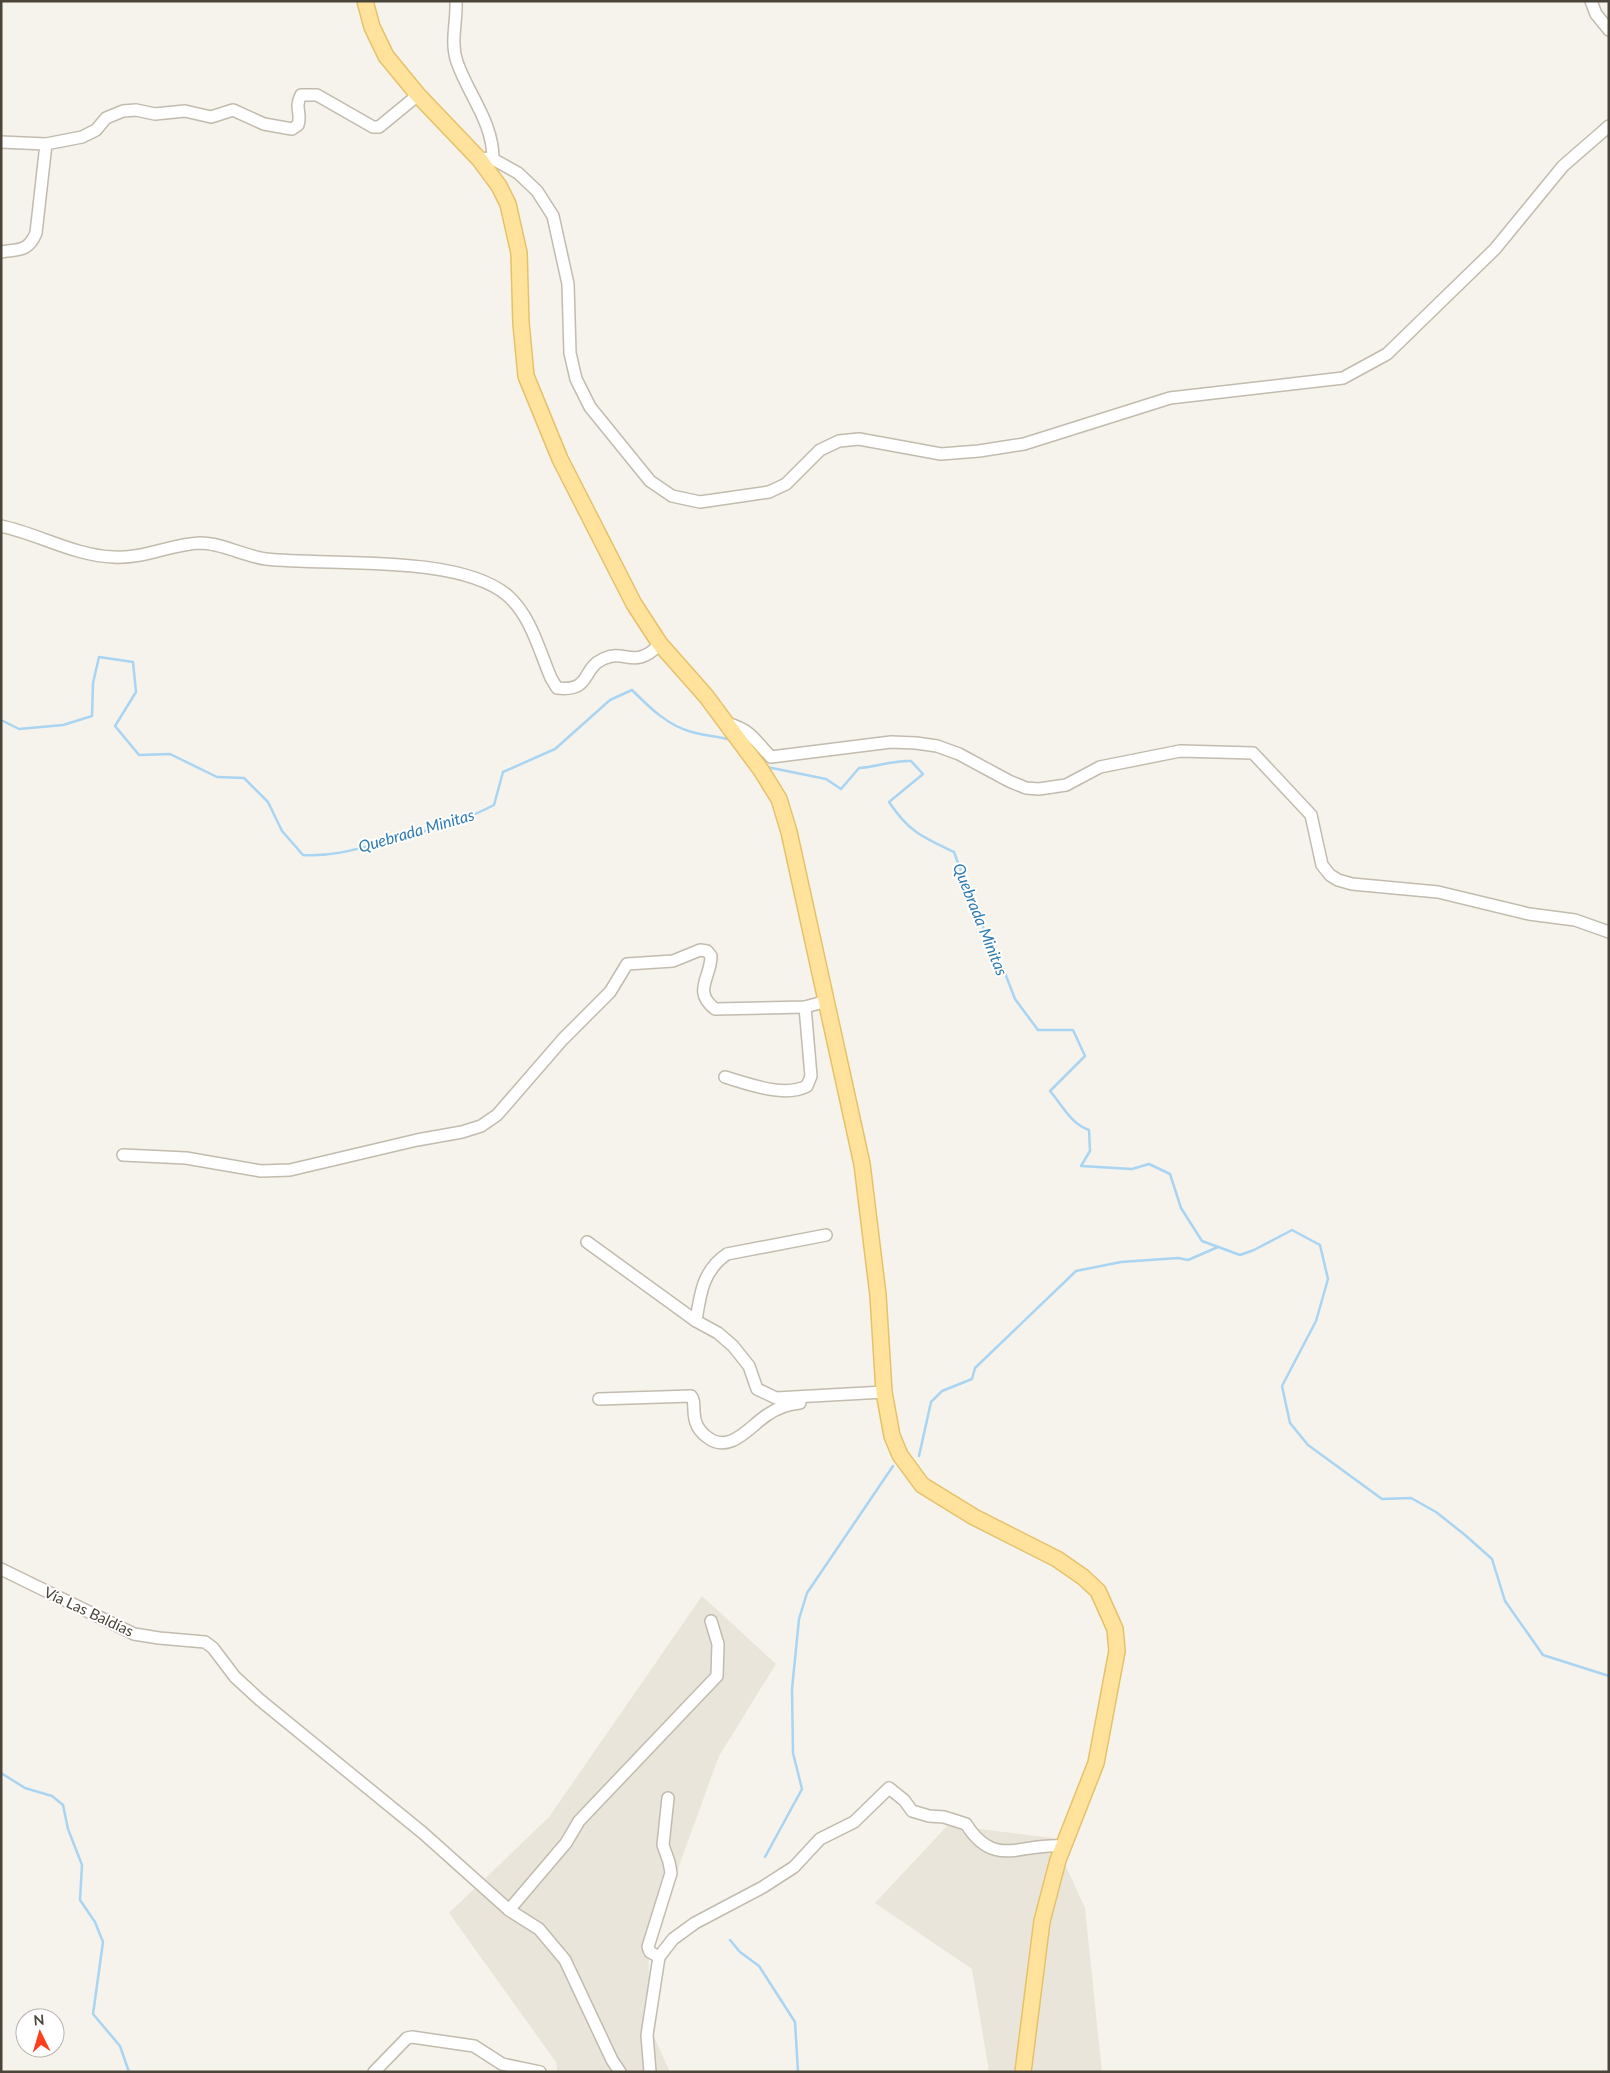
<svg xmlns="http://www.w3.org/2000/svg" width="1610" height="2073" font-family="Lato,sans-serif">
  <rect width="100%" height="100%" fill="#f6f3ec"/>
  <g fill="#eae5da">
    <path d="M702,1596L776,1664L719,1756L648,1951L652,2032L670,2072H557L556,2062L449,1913L549,1817Z"/>
    <path d="M948,1825L1053,1838L1085,1908L1102,2072H989L972,1969L875,1903Z"/>
  </g>
  <g fill="none" stroke-linecap="round" stroke-linejoin="round">
    <g stroke="#a9d4f2" stroke-width="2.5">
      <path d="M1,720L19,729L63,725L92,716L93,683L99,657L133,662L136,692L115,726L139,755L170,754L217,777L244,778L268,802L282,831L303,855C334,857 361,848 391,840C426,831 462,822 494,805L503,772L555,749L610,700L632,690C649,707 668,726 692,732C705,736 718,736 731,740"/>
      <path d="M767,767L826,779L841,789L859,768C877,767 892,760 911,761L923,774L889,802C909,832 922,837 954,852L965,882L980,916L987,942L1003,968L1015,999L1038,1030H1073L1085,1056L1050,1091C1063,1106 1070,1123 1089,1130L1090,1151L1081,1166L1132,1169L1149,1164L1170,1174L1181,1208L1202,1241L1240,1255L1254,1250L1292,1230L1320,1245L1328,1279L1316,1321L1282,1386L1290,1423L1308,1445L1382,1499L1411,1498L1436,1512L1465,1535L1492,1559L1505,1601L1543,1655L1609,1676"/>
      <path d="M919,1456L931,1402L942,1391L972,1379L975,1368L1076,1271L1121,1262L1178,1258L1188,1260L1218,1247"/>
      <path d="M1,1773L25,1788L52,1796L63,1805L68,1829L82,1865L80,1900L95,1922L103,1942L93,2014L120,2046L129,2072"/>
      <path d="M765,1857L802,1789L793,1753L792,1689L799,1619L807,1593L893,1466"/>
      <path d="M730,1940L740,1952L759,1966L795,2022L798,2072"/>
    </g>
    <defs>
      <g id="minor">
        <path d="M456,1C457,22 450,42 457,62C469,96 493,122 493,159"/>
        <path d="M1591,1L1596,14L1609,30"/>
        <path d="M1,142L46,144L82,137L96,130L106,118L123,111L136,110L155,114L185,111L211,117L233,110L264,124L292,129L298,125C302,113 294,108 301,95H317L373,127H379L418,95"/>
        <path d="M479,159L491,158L518,173L537,191L553,216L568,284L570,353L576,379L590,407L650,481L672,496L700,502L769,492L786,484L820,450L839,441L859,439L941,454L979,451L1024,444L1170,398L1343,378L1387,354L1495,249L1563,166L1609,126"/>
        <path d="M1,252C19,249 28,252 36,233L46,144"/>
        <path d="M1,526C39,534 75,556 114,557C144,559 171,544 200,543C222,543 244,556 266,559C331,566 457,554 507,595C531,616 539,650 551,678L557,688C592,692 581,669 603,659C626,648 634,671 660,644"/>
        <path d="M727,723C754,732 752,738 771,757L891,742L916,743L937,746L959,754L1009,781L1026,788L1039,789L1066,785L1100,767L1180,751L1253,753L1311,815L1322,865L1330,875L1338,880L1352,884L1438,892L1529,914L1575,920L1609,932"/>
        <path d="M725,1077C749,1084 784,1098 807,1086L811,1076L805,1007"/>
        <path d="M123,1155L186,1158L261,1171L290,1170L417,1140L462,1132L481,1126L497,1115L563,1039L610,992L627,964L673,961L700,950L707,951L711,956C711,978 692,991 715,1009L805,1007L827,1001"/>
        <path d="M587,1242L696,1321L718,1333L733,1346L749,1366L757,1389L776,1398L884,1392"/>
        <path d="M696,1321C700,1294 703,1270 727,1254L826,1235"/>
        <path d="M599,1399L691,1396C698,1403 687,1422 707,1437C730,1455 750,1426 767,1415C777,1408 788,1404 800,1403"/>
        <path d="M1,1569L134,1634L159,1638L205,1642L213,1648L235,1677L260,1700L423,1833L509,1910L539,1929L565,1960L612,2060L620,2072"/>
        <path d="M509,1910L566,1843L579,1821L717,1676L718,1644L711,1621"/>
        <path d="M659,1957L650,1952L648,1947L671,1873L669,1862L663,1845L668,1798"/>
        <path d="M374,2072L407,2038L412,2037L474,2046L502,2064L540,2072"/>
        <path d="M650,2072L647,2035L659,1957L673,1939L695,1923L763,1887L794,1867L820,1839L854,1822L889,1788L904,1800L912,1811L929,1816L944,1817L966,1824C995,1870 1022,1842 1063,1846"/>
      </g>
      <path id="major" d="M365,1L372,27L386,56L418,95L479,159L499,186L508,204L519,253L521,323L526,376L560,459L634,604L660,644L706,696L761,770L779,799L789,832L862,1164L878,1295L884,1392L892,1436L900,1455L922,1485L974,1517L1057,1559L1083,1577L1098,1591L1115,1629L1117,1651L1096,1763L1058,1860L1042,1921L1023,2072"/>
    </defs>
    <use href="#minor" stroke="#c2bbae" stroke-width="14"/>
    <use href="#major" stroke="#e6c16a" stroke-width="18"/>
    <use href="#minor" stroke="#fff" stroke-width="11"/>
    <use href="#major" stroke="#ffe39c" stroke-width="15"/>
  </g>
  <g text-anchor="middle" dominant-baseline="central" stroke-width="4" stroke-linejoin="round" paint-order="stroke">
    <g font-size="15" fill="#4b4439" stroke="#fff">
      <text transform="translate(89 1611) rotate(25)">Vía Las Baldías</text>
    </g>
    <g font-size="16" font-style="italic" fill="#2e7ab2" stroke="#fff">
      <text transform="translate(416 830) rotate(-16)">Quebrada Minitas</text>
      <text transform="translate(981 919) rotate(68)">Quebrada Minitas</text>
    </g>
  </g>
  <rect width="1610" height="2073" fill="none" stroke="#4b4439" stroke-width="5"/>
  <g transform="translate(40 2033) rotate(355)"><circle r="24" fill="#ffffff" stroke="#b7b4b0"/>
  <path d="M0-4L9 19L0 12L-9 19Z" fill="#fc3f1d"/>
  <text y="-8" font-size="14" font-weight="bold" text-anchor="middle" fill="#4b4439">N</text>
  </g>
</svg>
